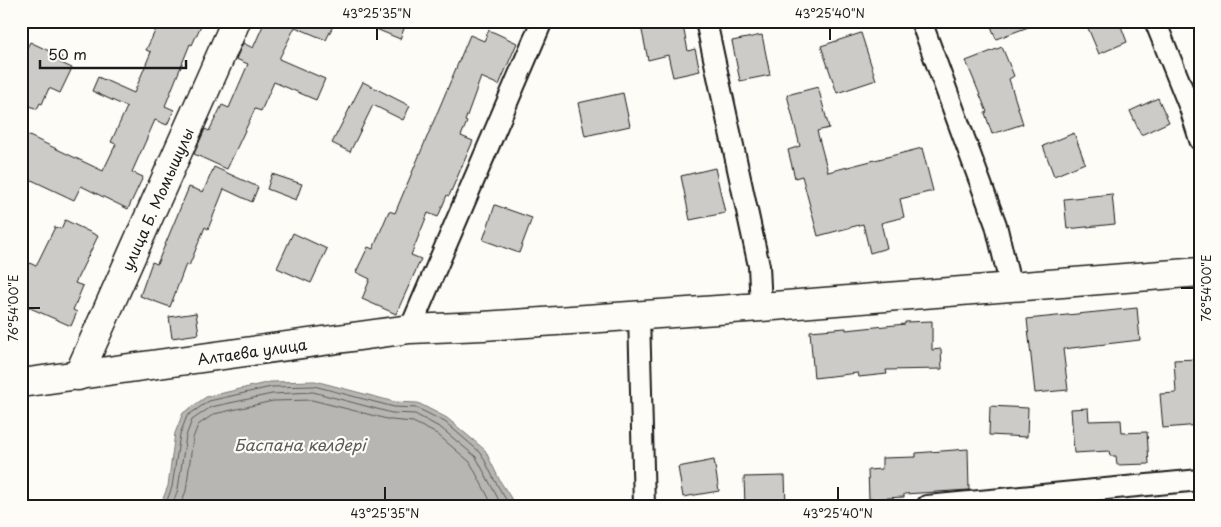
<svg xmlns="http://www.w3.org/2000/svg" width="1221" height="527" font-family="'Playpen Sans',sans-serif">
  <rect width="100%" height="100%" fill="#fdfcf7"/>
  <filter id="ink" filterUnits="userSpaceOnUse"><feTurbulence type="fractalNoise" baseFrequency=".02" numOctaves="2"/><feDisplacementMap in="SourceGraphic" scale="10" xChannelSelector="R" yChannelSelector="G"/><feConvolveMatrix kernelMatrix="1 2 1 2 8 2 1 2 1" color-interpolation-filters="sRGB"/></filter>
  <g filter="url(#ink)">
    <path fill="#b7b6b2" stroke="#797876" d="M315,381L395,402L418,403L447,418L485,450L500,481L516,506H160L168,486L175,433L183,413L206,397L270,382Z"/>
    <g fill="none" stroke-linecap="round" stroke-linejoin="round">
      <g stroke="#5a5a58" stroke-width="1">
        <path d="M165,506L172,487L180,434L187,416L209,401L271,387L314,386L394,407L417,408L445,422L481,453L496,483L510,506"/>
        <path d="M172,506L178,489L186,436L192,420L211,407L272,394L313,392L392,413L415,414L441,428L476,457L502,506"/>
        <path d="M180,506L186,491L193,438L198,425L214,414L273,401L312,400L391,420L413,422L437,434L470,462L493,506"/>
      </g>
    </g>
    <g fill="#cccbc8" stroke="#1c1c1c">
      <path d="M160,21H203L192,45L190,44L165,106L174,110L167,125L155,120L132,172L143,177L128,209L81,186L74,200L21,175V132L103,171L116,144L111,142L127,107L92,91L98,77L134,93L151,52L146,50Z"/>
      <path d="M265,21H322L333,26L326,40L295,27L279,59L325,79L316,100L274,82L261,111L255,109L227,169L194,154L205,129L209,131L222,105L229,108L248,64L236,59L243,43L253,48Z"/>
      <path d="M357,21H407L400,39Z"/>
      <path d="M640,21H682L688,51L695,49L700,71L673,77L668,55L648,60Z"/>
      <path d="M989,21H1039V23L996,39Z"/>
      <path d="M1085,21H1119L1127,42L1099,54Z"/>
      <path d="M489,30L517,43L499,85L481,77L465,121L467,122L461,136L473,141L449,196L447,195L438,217L428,213L411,255L421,259L396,314L362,299L370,279L356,272L368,247L373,249L389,211L395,213L470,35L484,41Z"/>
      <path d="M861,33L876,80L837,93L821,46Z"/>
      <path d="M762,35L770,75L740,81L732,41Z"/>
      <path d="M30,42L62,57L59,62L72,68L60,93L49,88L42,104L40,103L37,109L21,102V59Z"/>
      <path d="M1002,47L1014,76L1009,79L1023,124L992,134L985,113L987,112L966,61Z"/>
      <path d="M363,82L410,106L403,120L373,105L350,152L332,143Z"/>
      <path d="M818,87L829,128L817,131L828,172L922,148L933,191L900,199L904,217L881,223L887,248L870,253L863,224L818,236L802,176L795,178L788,150L800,146L787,95Z"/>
      <path d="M623,93L630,126L585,136L578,103Z"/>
      <path d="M1158,98L1169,122L1141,135L1130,111Z"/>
      <path d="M1074,133L1085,163L1054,176L1043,146Z"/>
      <path d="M214,167L258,187L252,202L224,189L208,229L205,227L189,266L186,264L170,307L140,296L152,262L157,264L189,187L203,192Z"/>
      <path d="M715,168L725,213L690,220L681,176Z"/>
      <path d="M272,174L302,184L296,200L267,189Z"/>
      <path d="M1112,194L1115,224L1067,229L1064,199Z"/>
      <path d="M495,205L532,218L519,253L483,240Z"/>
      <path d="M65,220L98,236L75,283L83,286L73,310L77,312L71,326L21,304V259L36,266L55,227L61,229Z"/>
      <path d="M293,233L327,249L311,283L277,268Z"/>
      <path d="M1137,308L1140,340L1063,349L1068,390L1035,393L1027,319Z"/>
      <path d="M196,313L199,334L172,338L169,317Z"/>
      <path d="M932,321V350L941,349L942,369L886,370L887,374L859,377L858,373L814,378L810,331L846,328V330L905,324V322Z"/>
      <path d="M1198,359L1199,380H1197L1200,425L1163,428L1160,394L1176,393L1174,360Z"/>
      <path d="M990,406L1028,408L1027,437L989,435Z"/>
      <path d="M1088,408L1089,421L1121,420L1122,433L1147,432L1149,464L1117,465L1116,456H1110L1109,451L1074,453L1071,409Z"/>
      <path d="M968,449L969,490L904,494V497L869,499L868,470L882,469V458L916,457V453Z"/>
      <path d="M714,460L719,491L683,497L678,467Z"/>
      <path d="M785,476L786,506H745L744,477Z"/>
    </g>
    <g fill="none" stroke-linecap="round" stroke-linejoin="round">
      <defs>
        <g id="street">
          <path d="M706,21L759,266L761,307"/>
          <path d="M921,21L996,225L1011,288"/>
          <path d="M1155,21L1190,108L1200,140"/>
          <path d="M639,315L644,506"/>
          <path d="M410,329L542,21"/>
          <path d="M927,506L1200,480"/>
        </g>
        <g id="secondary">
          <path d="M78,376L236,21"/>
          <path d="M21,383L410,329L483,326L761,307L1200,272"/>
        </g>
      </defs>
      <use href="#street" stroke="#1c1c1c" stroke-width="24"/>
      <use href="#secondary" stroke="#1c1c1c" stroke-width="31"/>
      <use href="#street" stroke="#fdfcf7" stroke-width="20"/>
      <use href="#secondary" stroke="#fdfcf7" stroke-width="28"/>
    </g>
  </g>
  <path fill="none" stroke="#1c1c1c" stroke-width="2" d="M377,28V40M830,28V40M1181,288H1194M28,308H40M385,487V500M838,487V500"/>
  <g text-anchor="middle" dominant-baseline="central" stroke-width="4.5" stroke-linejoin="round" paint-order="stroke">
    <g font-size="15" fill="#1c1c1c" stroke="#fdfcf7">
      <text transform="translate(157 199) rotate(-66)">улица Б. Момышулы</text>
      <text transform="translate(252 351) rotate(-8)">Алтаева улица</text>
    </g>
    <g font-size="16" font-style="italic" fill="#5a5a58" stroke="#fdfcf7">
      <text x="300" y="444">Баспана көлдері</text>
    </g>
  </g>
  <rect width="1221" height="527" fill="none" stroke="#fdfcf7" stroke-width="55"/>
  <path d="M40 60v8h146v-8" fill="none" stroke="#1c1c1c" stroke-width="2.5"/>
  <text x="48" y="60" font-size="15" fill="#1c1c1c" stroke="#fdfcf7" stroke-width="4" paint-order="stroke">50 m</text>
  <rect x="28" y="28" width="1166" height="472" fill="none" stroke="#1c1c1c" stroke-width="2"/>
  <g font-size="12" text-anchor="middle" fill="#1c1c1c">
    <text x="377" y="18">43°25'35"N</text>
    <text x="830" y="18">43°25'40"N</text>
    <text transform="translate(1207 288) rotate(-90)" y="4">76°54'00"E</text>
    <text transform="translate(14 308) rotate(-90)" y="4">76°54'00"E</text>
    <text x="385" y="518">43°25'35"N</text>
    <text x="838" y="518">43°25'40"N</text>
  </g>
</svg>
